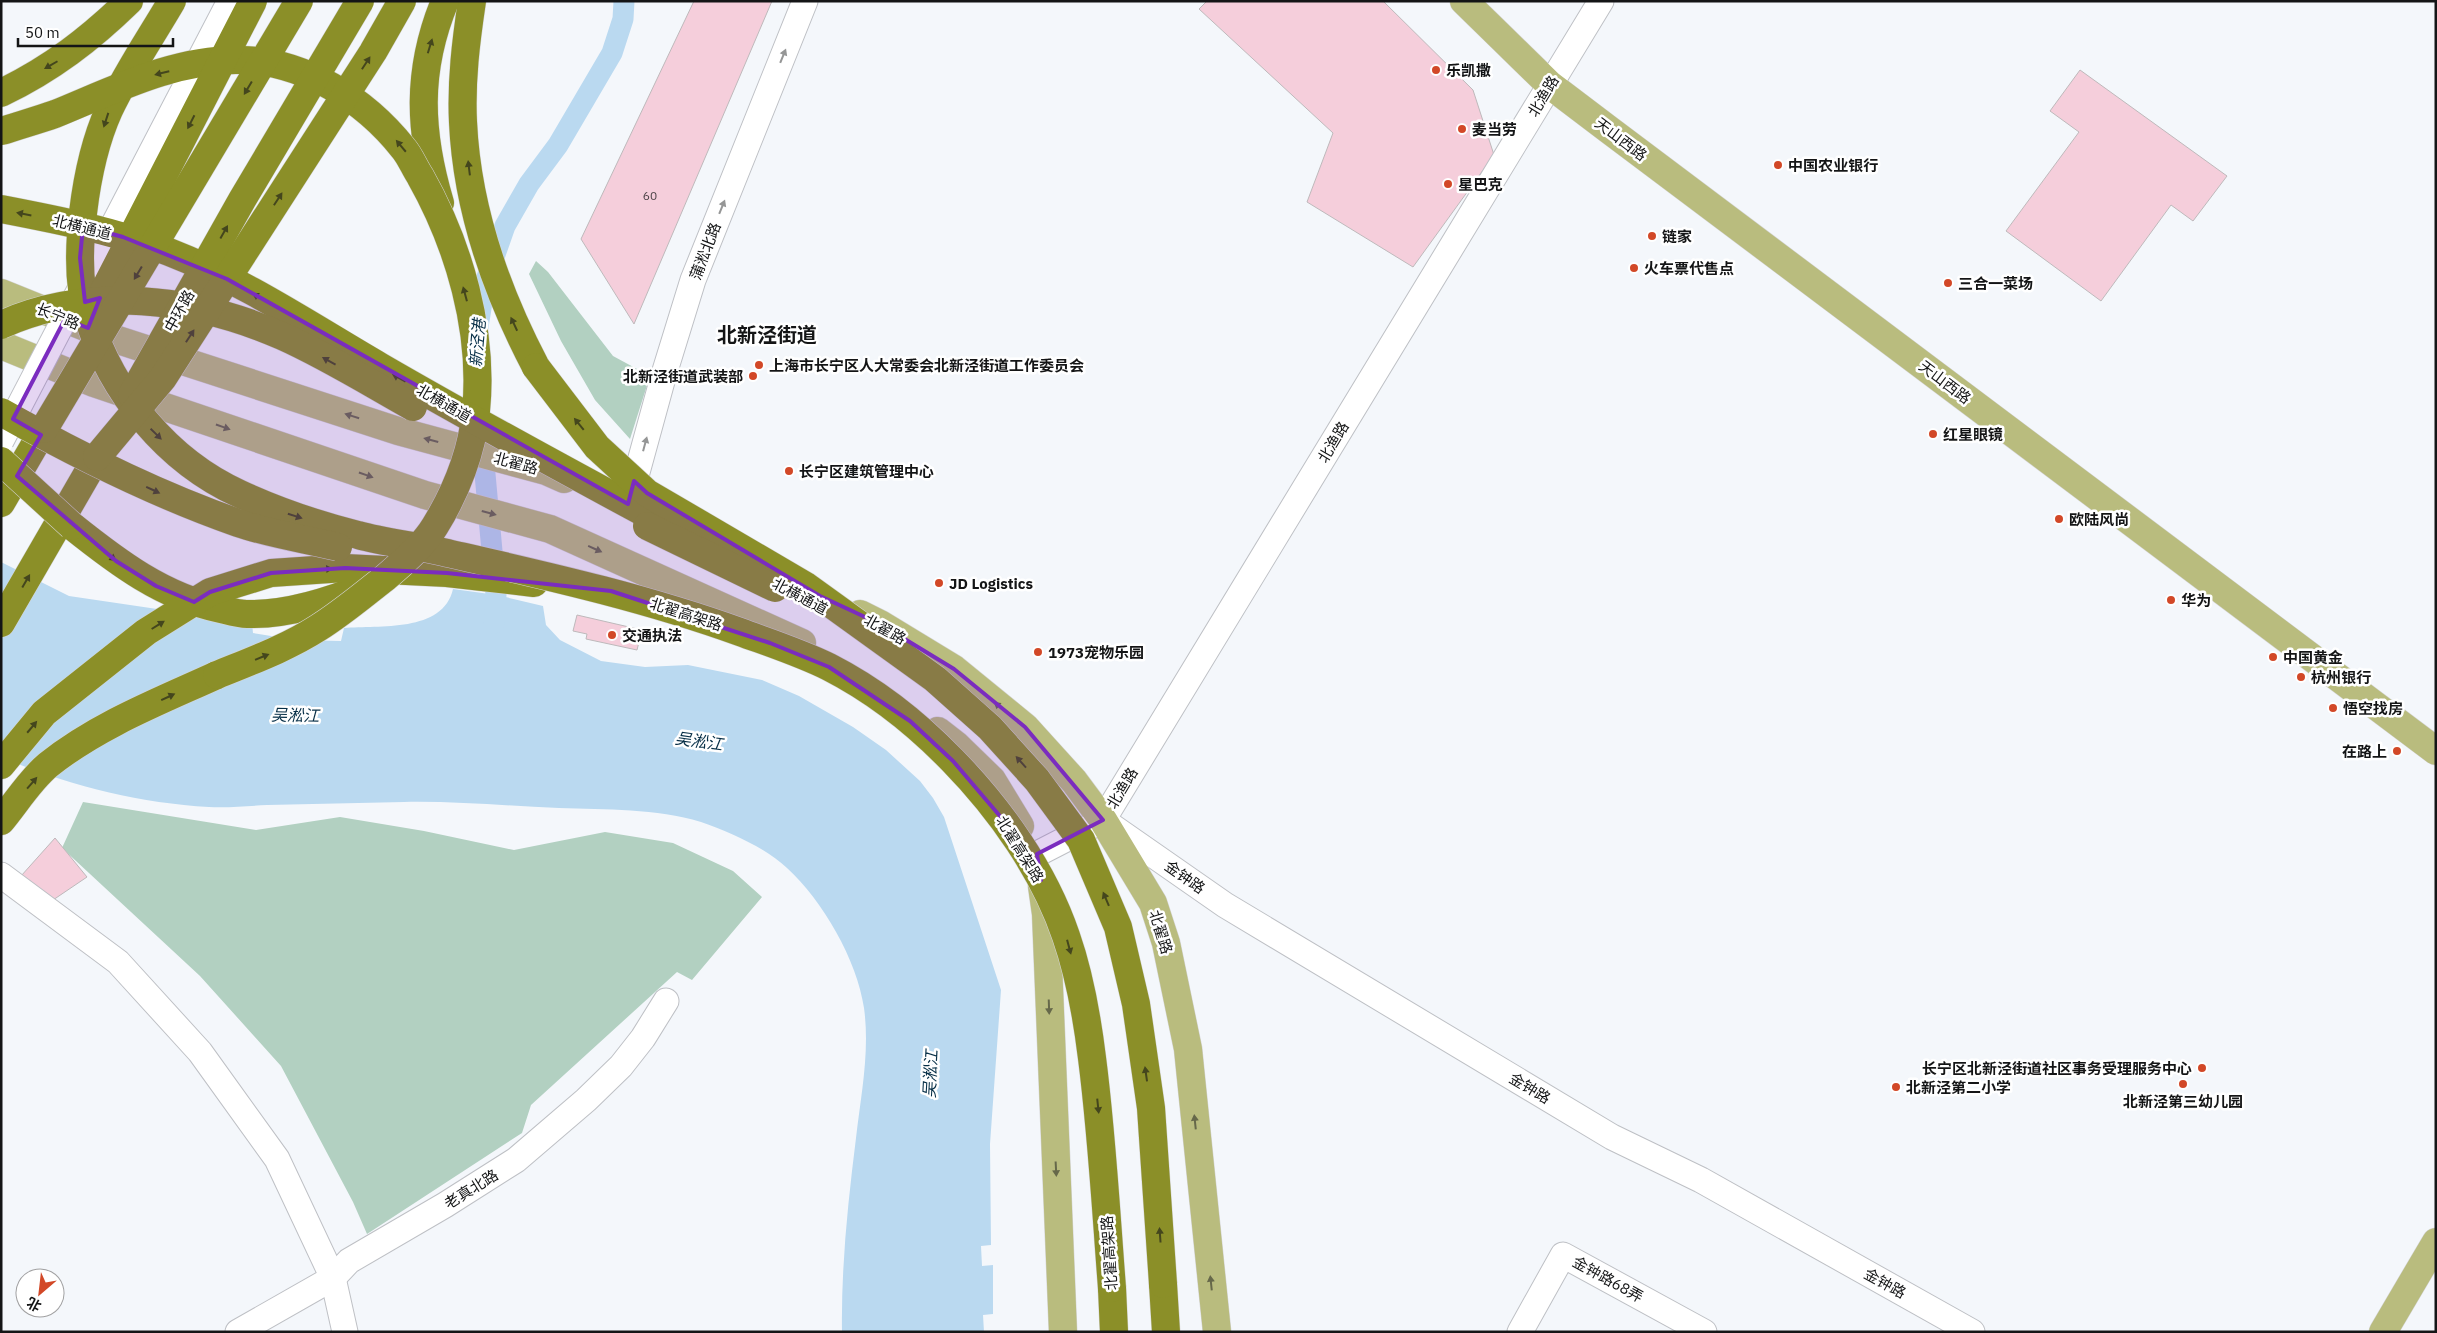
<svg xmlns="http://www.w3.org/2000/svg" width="2437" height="1333" font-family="'IBM Plex Sans','Noto Sans SC',sans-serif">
  <rect width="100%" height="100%" fill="#f4f7fb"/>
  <g fill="#b2d0c1">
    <path d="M536,261L548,272L613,356L650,376L630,439L595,400L561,341L529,274Z"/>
    <path d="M83,802L256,830L340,817L424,831L514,850L605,832L673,843L733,871L762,897L692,980L677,972L531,1105L522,1133L367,1234L353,1202L281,1066L200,976L62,848Z"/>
  </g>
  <path fill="#bad9f0" d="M1,562L69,596L252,623L253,633L296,640L341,641L344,628C379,625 443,633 453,589L497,595L543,606L546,625L560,640L601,661L645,667L688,665L762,680L799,696L853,727L886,750L920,781L933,798L944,817L1001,990L990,1144L991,1245L981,1246L982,1266L993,1265V1314L983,1315L984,1332H842C841,1267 848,1202 856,1138C861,1095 870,1051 864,1008C857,960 823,901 787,868C764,847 730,832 701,822C656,808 606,810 559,808C508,806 455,801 404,802C358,803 313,804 267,805C248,806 228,808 209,807C138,803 66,785 1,757Z"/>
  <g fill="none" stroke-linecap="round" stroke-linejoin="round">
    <g stroke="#bad9f0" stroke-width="21">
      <path d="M478,327L485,283L505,226L529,184L558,145L612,53L623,19L624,1"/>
      <path d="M482,441L496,595L494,623"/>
    </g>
  </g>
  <g fill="#f5cedb" stroke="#beb9bb">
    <path d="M694,1H772L634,324L581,239Z"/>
    <path d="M1207,1H1383L1473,90L1494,155L1413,267L1307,202L1333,133L1199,9Z"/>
    <path d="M2080,70L2227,176L2193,221L2171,205L2101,301L2006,231L2079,132L2050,111Z"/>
    <path d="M577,615L642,630L637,650L586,639L587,634L573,631Z"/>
    <path d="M55,838L87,877L53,900L21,876Z"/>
  </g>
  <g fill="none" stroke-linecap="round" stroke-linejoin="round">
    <defs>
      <g id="minor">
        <path d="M630,498L664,374L693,280L805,1"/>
        <path d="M1103,820L1225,905L1612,1137L1701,1180L1972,1332"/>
        <path d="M1037,854L1103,820L1601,1"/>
        <path d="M1,875L118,962L200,1052L277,1159L333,1278L345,1332"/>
        <path d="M238,1332L333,1278L349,1261L445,1205L516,1160L586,1100L621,1066L643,1038L666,1001"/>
        <path d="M1520,1332L1563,1255L1704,1332"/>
      </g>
      <g id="major">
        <path d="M1464,1L1550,85L1608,129L2436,751"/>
        <path d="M1,293L115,339L398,431L546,471L564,479"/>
        <path d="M1,345L94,383L425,495L550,529L802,643"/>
        <path d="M860,614L880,624L954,669L1025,727L1074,781L1103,820L1153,903L1166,943L1188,1049L1217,1332"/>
        <path d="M938,731L956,745L992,780L1020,826"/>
        <path d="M1042,886L1046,914L1063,1332"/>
        <path d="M2383,1332L2436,1242"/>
      </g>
      <g id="highway">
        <path d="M472,1C466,41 461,81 463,122C467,209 496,291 536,367"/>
        <path d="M1,93C51,69 90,39 129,1"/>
        <path d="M440,203C419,132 416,71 445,1"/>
        <path d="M1,503L44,429"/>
        <path d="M72,526C117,562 163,597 221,609C229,611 239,614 247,614C289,615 331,601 369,585"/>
        <path d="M1,623L97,457"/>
        <path d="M1,765L44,713L146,632L210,592L271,573L345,568L447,573L534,583"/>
        <path d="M1,821C16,803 30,780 48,765C98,725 160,701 217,675"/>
        <path d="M1163,1284L1166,1332"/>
        <path d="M1112,1288L1114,1332"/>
      </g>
    </defs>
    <use href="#minor" stroke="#bec0c5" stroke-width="27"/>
    <use href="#major" stroke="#d5d5d5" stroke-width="29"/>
    <use href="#highway" stroke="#d5d5d5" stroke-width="29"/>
    <use href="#minor" stroke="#fff" stroke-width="25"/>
    <use href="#major" stroke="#b9bc7e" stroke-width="28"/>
    <use href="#highway" stroke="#8b8f28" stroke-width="28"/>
    <defs>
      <path id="minor-bridge" d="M1,441L230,1"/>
      <g id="highway-bridge">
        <path d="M172,1C151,37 127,72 109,110C86,161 70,262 88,317C112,393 167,461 240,494C277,511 318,525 358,535C386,543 415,545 443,552C543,575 643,597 740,632C770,643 801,653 829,667C874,690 917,724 952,760C1000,809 1044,871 1066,936C1080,976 1087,1017 1092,1058C1102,1135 1106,1212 1112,1288"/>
        <path d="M2,131C20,125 38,120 55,114C114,90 176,58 241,60C304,61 365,100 403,148C410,156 414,167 420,176C459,245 484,331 476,411C472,451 456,492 435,526C423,546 402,563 385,578C363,595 342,613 318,628C287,648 251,661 217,675"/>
        <path d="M1,209C58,220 115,231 169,252C244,281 312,327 381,367C476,422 572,474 669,526"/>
        <path d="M92,314L253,1"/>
        <path d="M1,325C89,285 196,298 282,336C327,356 370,383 413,407"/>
        <path d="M536,367L597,447L647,493L806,586L935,679L990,728L1037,780L1081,840L1118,927L1136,1004L1151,1108L1163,1284"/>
        <path d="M132,395L242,200L360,1"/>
        <path d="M1,412C77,455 155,494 238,523C270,534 305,539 338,547"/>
        <path d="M44,429L299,1"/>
        <path d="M97,457L163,378L373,52L402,1"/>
        <path d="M1,461L72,526"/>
        <path d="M647,526L775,588"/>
      </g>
    </defs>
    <use href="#minor-bridge" stroke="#bec0c5" stroke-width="27" stroke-linecap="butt"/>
    <use href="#highway-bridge" stroke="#d5d5d5" stroke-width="29" stroke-linecap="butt"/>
    <use href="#minor-bridge" stroke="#fff" stroke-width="25"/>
    <use href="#highway-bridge" stroke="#8b8f28" stroke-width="28"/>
  </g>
  <defs><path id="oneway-solid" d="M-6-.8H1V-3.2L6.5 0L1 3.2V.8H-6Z" transform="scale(1.25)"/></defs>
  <g fill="#44461d">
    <use href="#oneway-solid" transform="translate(430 46) rotate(-73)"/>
    <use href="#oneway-solid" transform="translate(366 63) rotate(-57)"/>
    <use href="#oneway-solid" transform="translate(51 65) rotate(150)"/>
    <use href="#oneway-solid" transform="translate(162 73) rotate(166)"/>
    <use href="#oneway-solid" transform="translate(248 88) rotate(121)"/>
    <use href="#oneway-solid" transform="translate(106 120) rotate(108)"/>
    <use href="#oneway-solid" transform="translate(191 122) rotate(117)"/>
    <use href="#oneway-solid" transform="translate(401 146) rotate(-130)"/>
    <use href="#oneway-solid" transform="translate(469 168) rotate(-97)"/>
    <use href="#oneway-solid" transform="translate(278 199) rotate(-57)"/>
    <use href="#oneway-solid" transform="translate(24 214) rotate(-169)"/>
    <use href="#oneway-solid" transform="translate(224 232) rotate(-61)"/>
    <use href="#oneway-solid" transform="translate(138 273) rotate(121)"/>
    <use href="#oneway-solid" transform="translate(465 294) rotate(-105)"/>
    <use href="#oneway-solid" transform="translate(259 297) rotate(-151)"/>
    <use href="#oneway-solid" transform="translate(514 324) rotate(-115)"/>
    <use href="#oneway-solid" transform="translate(190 336) rotate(-57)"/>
    <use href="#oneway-solid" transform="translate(329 361) rotate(-151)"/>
    <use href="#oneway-solid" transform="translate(399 378) rotate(-150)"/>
    <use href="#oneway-solid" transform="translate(579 424) rotate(-129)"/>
    <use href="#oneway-solid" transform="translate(156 434) rotate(44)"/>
    <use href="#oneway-solid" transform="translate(153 490) rotate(25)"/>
    <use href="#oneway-solid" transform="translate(295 516) rotate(18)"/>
    <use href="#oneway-solid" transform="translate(110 556) rotate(38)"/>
    <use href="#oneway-solid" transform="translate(325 569) rotate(-4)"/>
    <use href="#oneway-solid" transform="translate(26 581) rotate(-60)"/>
    <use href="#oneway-solid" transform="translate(158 625) rotate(-32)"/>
    <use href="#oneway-solid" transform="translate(262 657) rotate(-22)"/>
    <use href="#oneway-solid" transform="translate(168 697) rotate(-25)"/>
    <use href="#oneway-solid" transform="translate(32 727) rotate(-50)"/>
    <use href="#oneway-solid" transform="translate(1021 762) rotate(-132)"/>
    <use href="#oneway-solid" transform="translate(32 783) rotate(-49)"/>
    <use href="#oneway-solid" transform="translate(1106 899) rotate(-113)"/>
    <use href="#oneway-solid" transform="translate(1069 947) rotate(75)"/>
    <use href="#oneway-solid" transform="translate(1146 1074) rotate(-98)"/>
    <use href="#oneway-solid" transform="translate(1098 1106) rotate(84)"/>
    <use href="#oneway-solid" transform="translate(1160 1235) rotate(-94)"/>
  </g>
  <g fill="#959696">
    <use href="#oneway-solid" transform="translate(783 56) rotate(-68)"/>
    <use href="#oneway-solid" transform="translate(722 207) rotate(-68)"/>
    <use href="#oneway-solid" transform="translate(645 444) rotate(-75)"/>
  </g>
  <g fill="#66684a">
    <use href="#oneway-solid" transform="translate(352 416) rotate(-162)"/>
    <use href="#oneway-solid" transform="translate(223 427) rotate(19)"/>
    <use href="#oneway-solid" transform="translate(431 440) rotate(-165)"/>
    <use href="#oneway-solid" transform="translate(366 475) rotate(19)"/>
    <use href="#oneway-solid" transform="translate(489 513) rotate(15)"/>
    <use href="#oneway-solid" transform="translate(595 549) rotate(24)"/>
    <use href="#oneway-solid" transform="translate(1000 707) rotate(-141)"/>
    <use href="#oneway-solid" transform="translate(1049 1007) rotate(88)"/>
    <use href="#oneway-solid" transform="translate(1195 1122) rotate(-96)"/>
    <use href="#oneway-solid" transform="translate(1056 1169) rotate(87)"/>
    <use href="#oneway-solid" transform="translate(1211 1283) rotate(-96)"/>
  </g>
  <path fill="#7b2cbf" fill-opacity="0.2" stroke="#7b2cbf" stroke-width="4" stroke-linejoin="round" d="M83,226L123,237L227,279L628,504L634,481L647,493L820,596L880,624L954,669L1025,727L1103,820L1037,854L1041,880L999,815L953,761L910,721L829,667L770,643L611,591L447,573L345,568L271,573L210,592L194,602L156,586L116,561L17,476L41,435L13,419L65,319L88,328L100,298L85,302L80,258Z"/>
  <g fill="#d24827" stroke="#fff" stroke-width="2">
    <circle cx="1436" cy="70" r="5"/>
    <circle cx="1462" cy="129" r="5"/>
    <circle cx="1778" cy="165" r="5"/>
    <circle cx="1448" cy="184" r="5"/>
    <circle cx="1652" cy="236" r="5"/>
    <circle cx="1634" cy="268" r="5"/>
    <circle cx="1948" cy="283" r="5"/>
    <circle cx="759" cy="365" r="5"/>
    <circle cx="753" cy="376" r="5"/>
    <circle cx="1933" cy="434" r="5"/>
    <circle cx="789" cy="471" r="5"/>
    <circle cx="2059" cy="519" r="5"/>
    <circle cx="939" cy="583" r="5"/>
    <circle cx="2171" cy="600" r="5"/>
    <circle cx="612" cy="635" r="5"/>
    <circle cx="1038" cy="652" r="5"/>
    <circle cx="2273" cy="657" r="5"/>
    <circle cx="2301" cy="677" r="5"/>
    <circle cx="2333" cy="708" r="5"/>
    <circle cx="2397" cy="751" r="5"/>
    <circle cx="2202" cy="1068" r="5"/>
    <circle cx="2183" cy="1084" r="5"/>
    <circle cx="1896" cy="1087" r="5"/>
  </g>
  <g text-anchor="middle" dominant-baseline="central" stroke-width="5" stroke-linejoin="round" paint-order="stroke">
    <g font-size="12" fill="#4c4347">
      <text x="650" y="195">60</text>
    </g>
    <g font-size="15" font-weight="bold" fill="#141516" stroke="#fff" text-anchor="start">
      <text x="1446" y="70">乐凯撒</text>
      <text x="1472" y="129">麦当劳</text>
      <text x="1788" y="165">中国农业银行</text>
      <text x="1458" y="184">星巴克</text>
      <text x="1662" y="236">链家</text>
      <text x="1644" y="268">火车票代售点</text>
      <text x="1958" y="283">三合一菜场</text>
      <text x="769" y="365">上海市长宁区人大常委会北新泾街道工作委员会</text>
      <text x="743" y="376" text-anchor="end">北新泾街道武装部</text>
      <text x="1943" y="434">红星眼镜</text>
      <text x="799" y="471">长宁区建筑管理中心</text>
      <text x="2069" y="519">欧陆风尚</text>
      <text x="949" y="583">JD Logistics</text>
      <text x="2181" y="600">华为</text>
      <text x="622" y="635">交通执法</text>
      <text x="1048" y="652">1973宠物乐园</text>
      <text x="2283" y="657">中国黄金</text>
      <text x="2311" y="677">杭州银行</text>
      <text x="2343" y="708">悟空找房</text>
      <text x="2387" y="751" text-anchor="end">在路上</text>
      <text x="2192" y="1068" text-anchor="end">长宁区北新泾街道社区事务受理服务中心</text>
      <text x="1906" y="1087">北新泾第二小学</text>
      <text x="2183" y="1101" text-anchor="middle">北新泾第三幼儿园</text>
    </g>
    <g font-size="15" fill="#141516" stroke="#fff">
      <text transform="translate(1543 96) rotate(-59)">北渔路</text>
      <text transform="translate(1621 139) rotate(37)">天山西路</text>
      <text transform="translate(82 227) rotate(14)">北横通道</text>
      <text transform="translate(705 251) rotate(-69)">蒲淞北路</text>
      <text transform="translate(179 311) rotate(-61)">中环路</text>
      <text transform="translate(58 316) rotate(22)">长宁路</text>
      <text transform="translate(1945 382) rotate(37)">天山西路</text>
      <text transform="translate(444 403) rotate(30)">北横通道</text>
      <text transform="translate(1333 442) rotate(-59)">北渔路</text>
      <text transform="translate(516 463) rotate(15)">北翟路</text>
      <text transform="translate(800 596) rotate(28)">北横通道</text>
      <text transform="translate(686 614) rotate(18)">北翟高架路</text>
      <text transform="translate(885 629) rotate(29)">北翟路</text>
      <text transform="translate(1122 788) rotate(-59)">北渔路</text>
      <text transform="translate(1020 849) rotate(58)">北翟高架路</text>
      <text transform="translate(1185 877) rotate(35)">金钟路</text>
      <text transform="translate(1161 932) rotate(73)">北翟路</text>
      <text transform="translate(1530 1088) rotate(31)">金钟路</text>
      <text transform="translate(471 1189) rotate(-32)">老真北路</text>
      <text transform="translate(1109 1253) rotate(-94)">北翟高架路</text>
      <text transform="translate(1608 1279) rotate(29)">金钟路68弄</text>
      <text transform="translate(1885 1283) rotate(29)">金钟路</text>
    </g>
    <g font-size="16" font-style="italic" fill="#072f47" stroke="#fff">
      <text transform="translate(477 343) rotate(-85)">新泾港</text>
      <text transform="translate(295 715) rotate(1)">吴淞江</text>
      <text transform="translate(699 741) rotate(8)">吴淞江</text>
      <text transform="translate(930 1074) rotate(-87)">吴淞江</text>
    </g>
    <g font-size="20" font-weight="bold" fill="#141516" stroke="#fff">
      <text x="767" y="334">北新泾街道</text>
    </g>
  </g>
  <rect width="2437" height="1333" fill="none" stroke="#141516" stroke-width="5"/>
  <g transform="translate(40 1293) rotate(208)"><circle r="24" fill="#ffffff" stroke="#a1a1a2"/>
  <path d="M0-4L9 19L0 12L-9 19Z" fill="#d24827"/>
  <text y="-8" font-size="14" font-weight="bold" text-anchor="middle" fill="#141516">北</text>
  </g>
  <path d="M18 38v8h155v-8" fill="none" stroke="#141516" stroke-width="2.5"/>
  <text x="25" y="38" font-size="15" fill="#141516" stroke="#ffffff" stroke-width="4" paint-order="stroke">50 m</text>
</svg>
